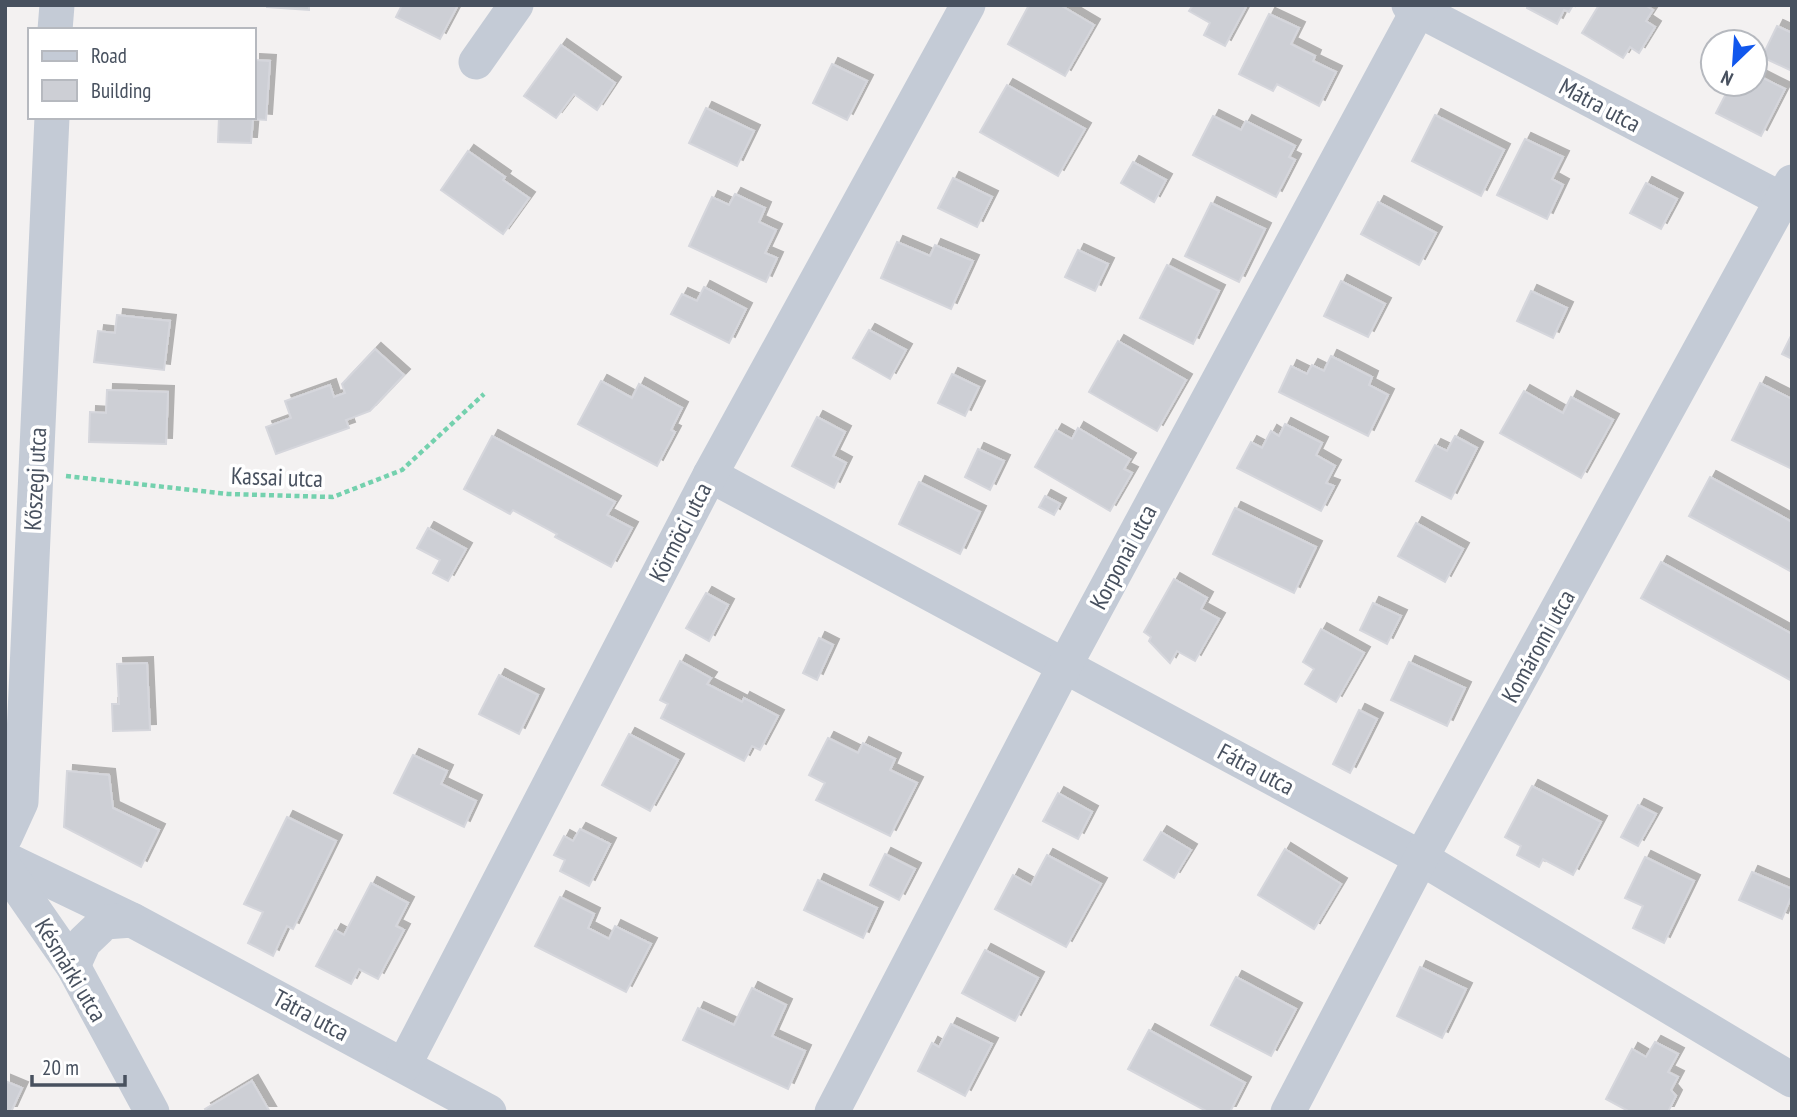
<svg xmlns="http://www.w3.org/2000/svg" width="1797" height="1117" font-family="'PT Sans Narrow',sans-serif">
  <defs>
    <filter id="shadow"><feDropShadow dx="6" dy="-6" stdDeviation="0" flood-color="#0004"/></filter>
  </defs>
  <rect width="100%" height="100%" fill="#f3f1f1"/>
  <g fill="#cdcfd5" stroke="#d5d6dc" stroke-width="2" filter="url(#shadow)">
    <path d="M267,5H309V10L267,7Z"/>
    <path d="M402,5H458L440,39L396,17Z"/>
    <path d="M1029,5H1060L1094,25L1065,76L1008,44Z"/>
    <path d="M1193,5H1247L1225,46L1204,35L1210,23L1189,11Z"/>
    <path d="M1528,5H1573L1569,12L1564,10L1557,24L1527,8Z"/>
    <path d="M1599,5H1645L1653,10L1646,21L1655,27L1639,53L1630,47L1623,58L1582,33Z"/>
    <path d="M1269,14L1299,28L1291,44L1315,56L1313,61L1336,72L1319,106L1277,84L1273,91L1239,74Z"/>
    <path d="M1777,26L1792,33V71L1762,57Z"/>
    <path d="M561,45L615,83L597,110L574,94L556,118L524,96Z"/>
    <path d="M254,60L270,61L266,120L253,119L251,143L218,142L219,117H254Z"/>
    <path d="M832,64L867,81L847,120L813,103Z"/>
    <path d="M1755,74L1785,89L1761,136L1716,113L1731,84H1755Z"/>
    <path d="M1007,85L1085,129L1058,176L980,132Z"/>
    <path d="M706,108L754,131L737,166L689,143Z"/>
    <path d="M1435,115L1504,150L1481,196L1412,161Z"/>
    <path d="M1213,116L1241,130L1246,121L1295,146L1289,157L1295,160L1276,197L1193,155Z"/>
    <path d="M1525,139L1563,157L1552,179L1563,185L1547,219L1497,195Z"/>
    <path d="M468,151L505,177L503,180L529,198L503,234L441,190Z"/>
    <path d="M1133,162L1166,180L1154,202L1121,183Z"/>
    <path d="M953,178L992,197L977,227L938,208Z"/>
    <path d="M1646,183L1677,199L1661,229L1630,213Z"/>
    <path d="M735,194L765,208L759,222L776,230L765,253L777,258L766,282L689,246L712,197L729,205Z"/>
    <path d="M1378,202L1436,233L1419,265L1361,234Z"/>
    <path d="M1211,203L1265,229L1239,282L1185,256Z"/>
    <path d="M897,242L930,256L935,245L973,261L951,309L881,278Z"/>
    <path d="M1078,250L1108,264L1095,291L1065,277Z"/>
    <path d="M1167,265L1219,291L1193,344L1140,318Z"/>
    <path d="M1341,281L1385,304L1368,337L1324,316Z"/>
    <path d="M704,287L746,309L729,343L671,314L682,294L697,301Z"/>
    <path d="M1531,291L1567,308L1553,338L1517,321Z"/>
    <path d="M117,315L170,321L164,370L94,362L98,331L115,333Z"/>
    <path d="M869,330L906,350L890,379L853,358Z"/>
    <path d="M1792,334V359L1782,354Z"/>
    <path d="M1118,341L1186,380L1157,431L1089,392Z"/>
    <path d="M375,349L404,375L370,411L346,420L349,428L276,454L266,427L291,418L285,401L330,385L334,397L345,393L342,384Z"/>
    <path d="M1331,356L1372,377L1369,385L1388,395L1368,436L1279,392L1291,366L1307,374L1312,365L1324,371Z"/>
    <path d="M952,374L979,387L965,416L938,403Z"/>
    <path d="M601,381L632,398L639,384L682,408L671,430L675,432L657,466L578,424Z"/>
    <path d="M1760,383L1792,399V469L1732,440Z"/>
    <path d="M107,390L168,392L166,444L89,442L90,412L106,413Z"/>
    <path d="M1524,391L1563,413L1571,397L1613,420L1581,478L1500,433Z"/>
    <path d="M817,417L845,432L833,456L846,463L834,488L792,466Z"/>
    <path d="M1285,424L1322,443L1316,455L1335,466L1326,483L1334,486L1321,511L1237,468L1251,442L1262,448L1271,431L1279,436Z"/>
    <path d="M1078,428L1130,459L1124,469L1132,473L1110,511L1035,467L1056,430L1072,439Z"/>
    <path d="M492,436L615,502L607,515L632,528L611,567L555,537L557,534L513,510L510,514L464,489Z"/>
    <path d="M1455,436L1477,448L1451,499L1416,481L1435,445L1447,451Z"/>
    <path d="M978,449L1004,461L990,490L965,477Z"/>
    <path d="M1710,477L1792,522V572L1689,516Z"/>
    <path d="M919,482L980,512L960,554L899,524Z"/>
    <path d="M1045,496L1060,504L1054,515L1039,507Z"/>
    <path d="M1235,508L1316,547L1294,593L1213,554Z"/>
    <path d="M1416,523L1463,549L1445,582L1398,556Z"/>
    <path d="M428,528L466,549L448,581L433,573L440,560L417,548Z"/>
    <path d="M1661,562L1792,634V681L1641,598Z"/>
    <path d="M1174,579L1207,598L1201,609L1219,619L1195,661L1177,651L1170,663L1149,641L1151,637L1144,632Z"/>
    <path d="M706,593L728,605L709,641L686,628Z"/>
    <path d="M1373,603L1401,616L1387,644L1360,630Z"/>
    <path d="M1321,629L1364,653L1336,702L1305,684L1314,669L1303,662Z"/>
    <path d="M819,638L833,645L817,680L803,673Z"/>
    <path d="M680,661L711,678L707,684L742,702L744,698L778,716L760,750L752,746L744,761L661,718L668,704L660,700Z"/>
    <path d="M1409,662L1465,688L1447,726L1391,700Z"/>
    <path d="M147,663L150,730L113,731L112,704H119L117,664Z"/>
    <path d="M499,675L538,695L519,734L479,714Z"/>
    <path d="M1359,710L1377,719L1350,773L1333,764Z"/>
    <path d="M629,734L678,760L650,811L602,785Z"/>
    <path d="M828,738L858,753L863,743L895,759L890,770L917,783L890,836L816,800L825,783L809,775Z"/>
    <path d="M413,755L447,771L441,784L476,801L464,827L394,793Z"/>
    <path d="M67,771L109,775L113,808L159,830L141,867L64,827Z"/>
    <path d="M1532,786L1601,822L1573,875L1543,859L1539,867L1517,855L1521,846L1505,837Z"/>
    <path d="M1058,793L1092,812L1078,839L1043,821Z"/>
    <path d="M1638,805L1656,814L1638,846L1621,837Z"/>
    <path d="M287,817L336,841L293,929L287,926L273,956L248,943L263,912L244,904Z"/>
    <path d="M580,829L610,844L589,886L560,871L565,860L554,855L564,836L573,841Z"/>
    <path d="M1161,832L1191,850L1174,878L1144,860Z"/>
    <path d="M1285,849L1341,884L1314,929L1258,895Z"/>
    <path d="M885,854L915,869L899,900L870,885Z"/>
    <path d="M1047,855L1101,884L1066,947L995,909L1013,875L1031,885Z"/>
    <path d="M1645,857L1694,881L1664,943L1633,928L1643,906L1625,898Z"/>
    <path d="M1752,872L1792,889V895L1782,919L1739,900Z"/>
    <path d="M818,880L877,908L863,938L804,910Z"/>
    <path d="M371,883L408,903L396,926L404,930L378,979L359,969L351,984L316,966L335,930L344,935Z"/>
    <path d="M560,897L594,914L588,928L609,939L615,926L651,944L626,992L535,946Z"/>
    <path d="M985,950L1038,978L1015,1021L962,993Z"/>
    <path d="M1420,967L1466,989L1442,1038L1397,1016Z"/>
    <path d="M1236,977L1296,1009L1271,1056L1211,1025Z"/>
    <path d="M752,988L786,1005L772,1036L805,1051L788,1089L683,1040L698,1008L734,1025Z"/>
    <path d="M951,1024L992,1044L965,1096L918,1071L932,1043L939,1047Z"/>
    <path d="M1149,1030L1245,1083L1230,1112H1208L1128,1069Z"/>
    <path d="M1655,1042L1678,1054L1668,1072L1678,1077L1671,1090L1676,1096L1668,1112H1630L1606,1099L1632,1049L1646,1057Z"/>
    <path d="M5,1081L22,1088L11,1112H5Z"/>
    <path d="M252,1081L270,1112H207L205,1109Z"/>
  </g>
  <g fill="none" stroke-linecap="round" stroke-linejoin="round">
    <path stroke="#74d1ae" stroke-width="4.5" stroke-dasharray="5 3.5" stroke-linecap="butt" d="M66,476L228,494L333,497L402,470L484,394"/>
    <g stroke="#c4cbd6" stroke-width="35">
      <path d="M1409,5L1792,205"/>
      <path d="M55,30L57,5"/>
      <path d="M476,62L516,5"/>
      <path d="M710,475L1421,858L1792,1080"/>
      <path d="M5,837L21,802L52,117"/>
      <path d="M5,859L132,920L489,1112"/>
      <path d="M5,868L73,966L152,1112"/>
      <path d="M73,966L84,942L105,922L132,920"/>
      <path d="M404,1065L710,475L968,5"/>
      <path d="M832,1112L1065,665L1421,5"/>
      <path d="M1288,1112L1421,858L1792,182"/>
    </g>
  </g>
  <g text-anchor="middle" dominant-baseline="central" stroke-width="7" stroke-linejoin="round" paint-order="stroke">
    <g font-size="24" fill="#48515f" stroke="#fff">
      <text transform="translate(1600 105) rotate(28)">Mátra utca</text>
      <text transform="translate(277 477) rotate(2)">Kassai utca</text>
      <text transform="translate(35 479) rotate(-87)">Kőszegi utca</text>
      <text transform="translate(680 532) rotate(-63)">Körmöci utca</text>
      <text transform="translate(1123 557) rotate(-62)">Korponai utca</text>
      <text transform="translate(1538 646) rotate(-61)">Komáromi utca</text>
      <text transform="translate(1256 769) rotate(28)">Fátra utca</text>
      <text transform="translate(71 970) rotate(59)">Késmárki utca</text>
      <text transform="translate(311 1015) rotate(28)">Tátra utca</text>
    </g>
  </g>
  <rect width="1797" height="1117" fill="none" stroke="#48515f" stroke-width="14"/>
  <rect x="28" y="28" width="228" height="91" fill="#ffffff" stroke="#b6b9bf" stroke-width="2"/>
  <rect x="42" y="51" width="35" height="10" fill="#c4cbd6" stroke="#b6b9bf" stroke-width="2"/>
  <text x="91" y="63" font-size="21" fill="#48515f">Road</text>
  <rect x="42" y="80" width="35" height="21" fill="#cdcfd5" stroke="#b6b9bf" stroke-width="2"/>
  <text x="91" y="98" font-size="21" fill="#48515f">Building</text>
  <g transform="translate(1734 63) rotate(205)"><circle r="33" fill="#ffffff" stroke="#b6b9bf" stroke-width="2"/>
  <path d="M0-5L12 26L0 18L-12 26Z" fill="#1157ed"/>
  <text y="-10" font-size="19" font-weight="bold" text-anchor="middle" fill="#48515f">N</text>
  </g>
  <path d="M32 1075v10h93v-10" fill="none" stroke="#48515f" stroke-width="3.5"/>
  <text x="42" y="1075" font-size="21" fill="#48515f" stroke="#ffffff" stroke-width="5" paint-order="stroke">20 m</text>
</svg>
